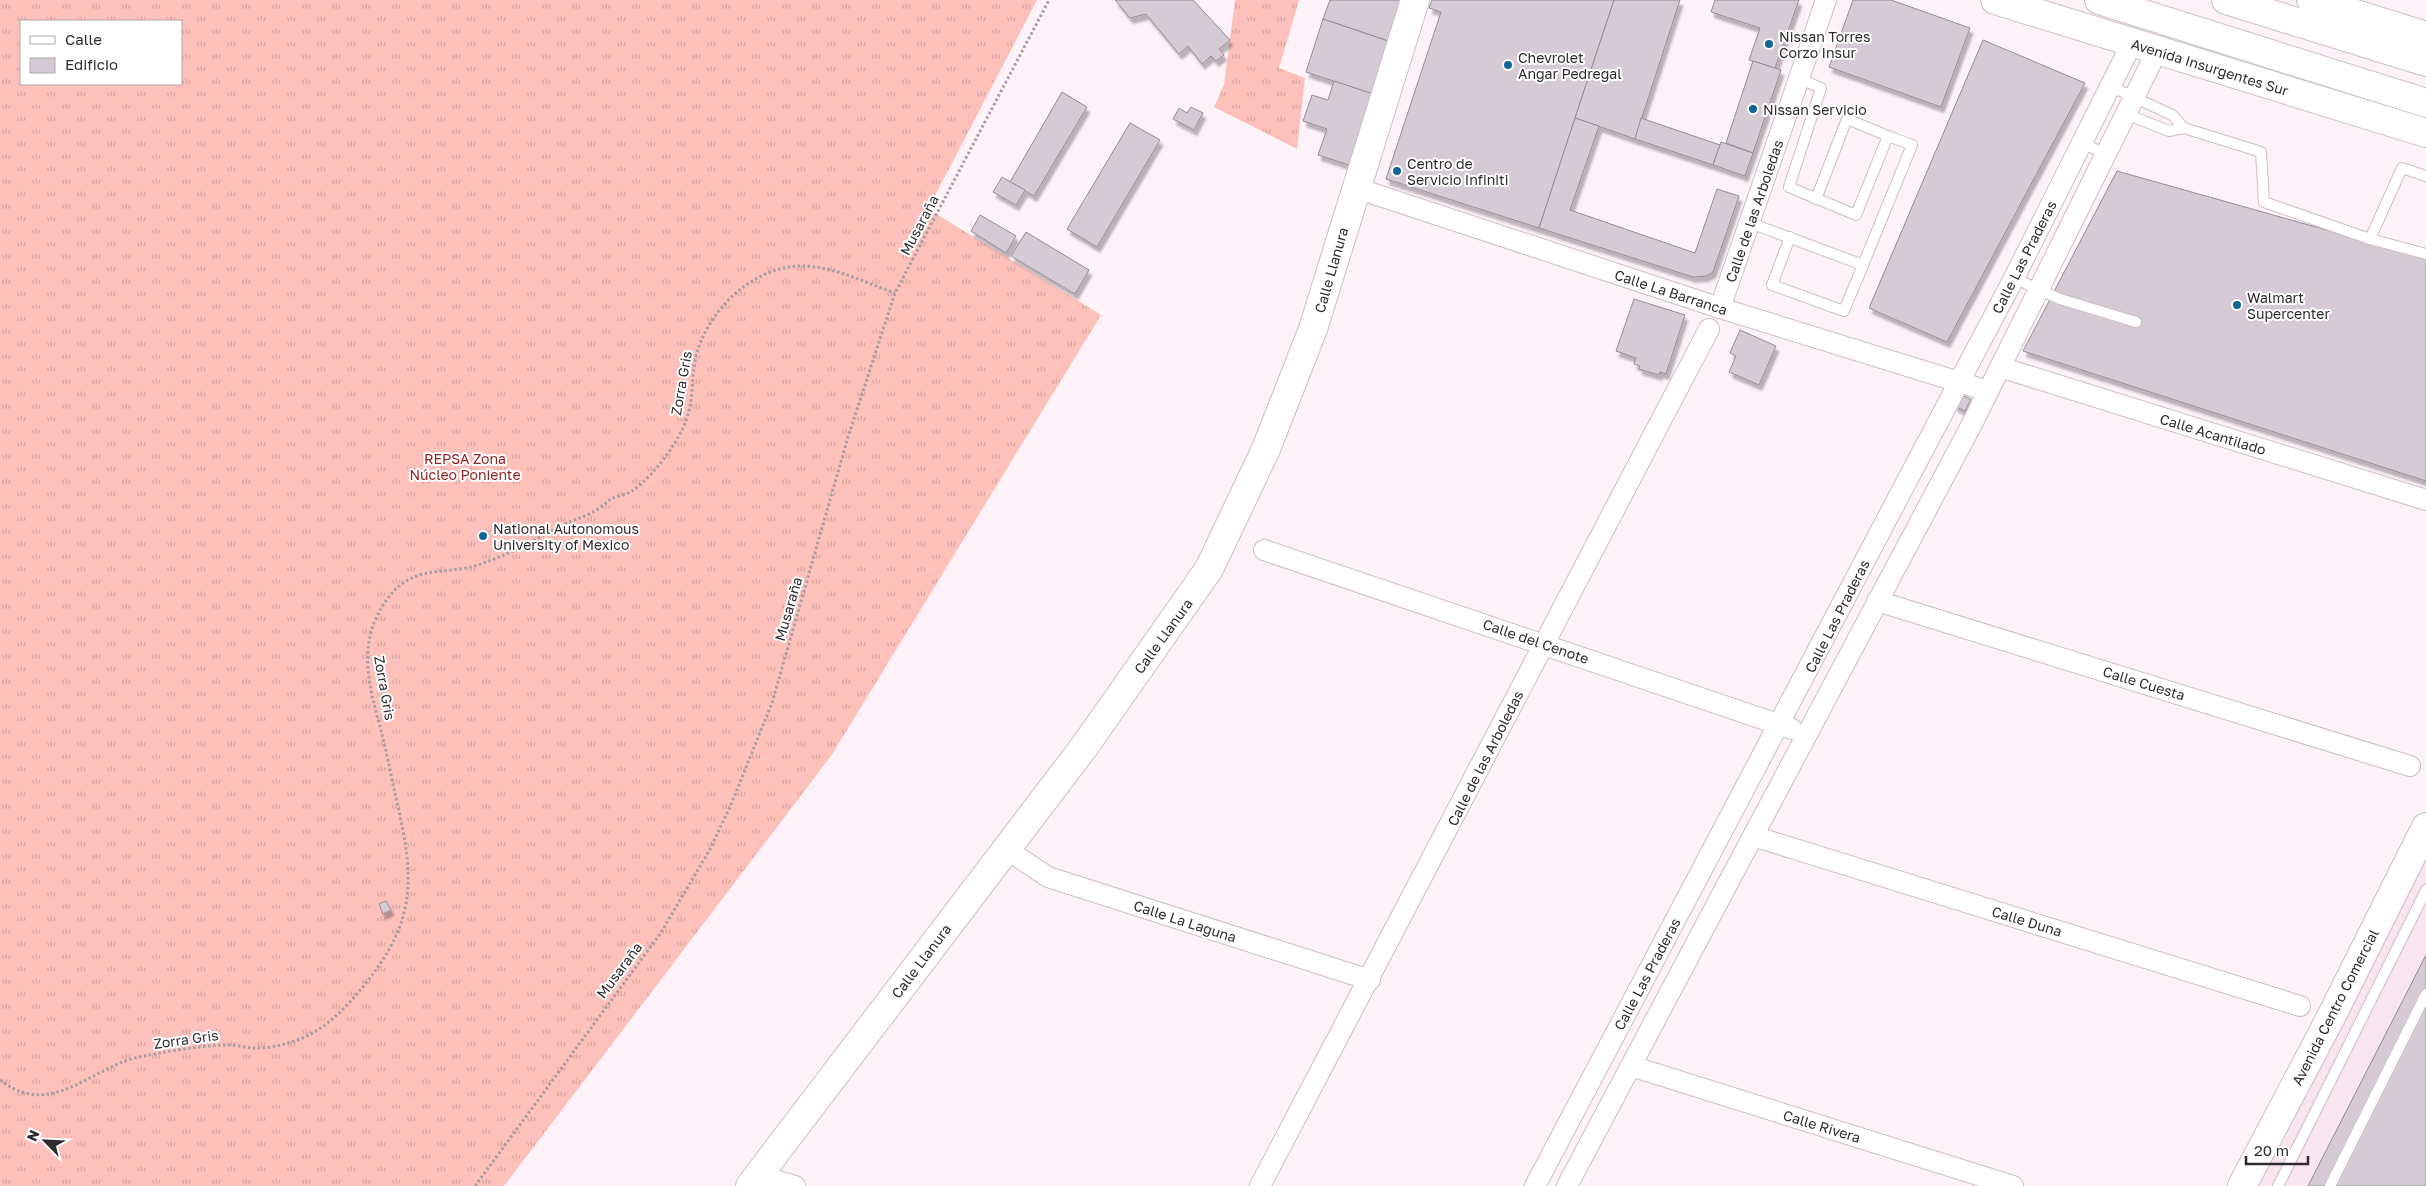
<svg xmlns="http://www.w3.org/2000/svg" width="2426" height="1186" font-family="'Golos Text',sans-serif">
  <defs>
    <pattern id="grass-tufts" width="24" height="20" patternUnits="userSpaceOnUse" patternTransform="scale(1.25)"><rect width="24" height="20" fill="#fdc0ba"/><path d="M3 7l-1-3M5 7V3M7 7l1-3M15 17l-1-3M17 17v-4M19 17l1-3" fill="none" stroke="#d9a5a0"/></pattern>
    <filter id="shadow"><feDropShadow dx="3" dy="5.5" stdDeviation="1" flood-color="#0004"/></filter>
  </defs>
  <rect width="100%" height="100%" fill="#fef2f9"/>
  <path fill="#f9e5f0" d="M2426,849V1186H2255Z"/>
  <g fill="url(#grass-tufts)" fill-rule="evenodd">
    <path d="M0,0H1037L928,209L1101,315L831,756L504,1186H0ZM21,21H181V84H21Z"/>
    <path d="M1235,0H1299L1279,68L1305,78L1297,149L1214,107L1224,85Z"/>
  </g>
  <g fill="#d4cbd5" stroke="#968e97" filter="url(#shadow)">
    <path d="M1115,0H1193L1230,40L1219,49L1224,55L1216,61L1211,56L1202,64L1188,46L1179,54L1146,14L1130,18Z"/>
    <path d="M1330,0H1405L1391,42L1323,19Z"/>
    <path d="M1432,0H1614L1539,228L1386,179L1441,12L1429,8Z"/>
    <path d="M1614,0H1680L1635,139L1575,118Z"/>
    <path d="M1715,0H1799L1775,68L1749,60L1760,28L1711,12Z"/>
    <path d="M1853,0H1891L1970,28L1941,107L1829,67Z"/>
    <path d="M1323,19L1391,42L1373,94L1306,72Z"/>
    <path d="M1983,40L2085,83L1947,342L1869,308Z"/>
    <path d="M1753,61L1781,70L1753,153L1726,143Z"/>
    <path d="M1334,81L1373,94L1349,165L1318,155L1327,129L1303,121L1312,95L1328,100Z"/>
    <path d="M1062,92L1087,107L1034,196L1010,182Z"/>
    <path d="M1191,107L1203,113L1194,130L1173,119L1179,108L1187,113Z"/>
    <path d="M1575,118L1599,126L1570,210L1695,253L1717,189L1739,196L1713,272L1706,276L1693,277L1539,228Z"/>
    <path d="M1641,118L1720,145L1713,165L1635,139Z"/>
    <path d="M1130,123L1160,140L1097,247L1067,229Z"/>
    <path d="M1721,142L1753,153L1745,176L1713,165Z"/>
    <path d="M2117,171L2426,258V481L2023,351Z"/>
    <path d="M1002,177L1025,190L1016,205L993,192Z"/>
    <path d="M980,215L1016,236L1006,253L971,231Z"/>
    <path d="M1026,232L1089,270L1075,294L1011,256Z"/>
    <path d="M1634,299L1685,315L1666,374L1660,372L1659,375L1639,369L1640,366L1634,364L1636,358L1616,351Z"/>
    <path d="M1740,330L1776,346L1759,385L1729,372L1736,356L1730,353Z"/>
    <path d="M1959,394L1971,399L1965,411L1954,406Z"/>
    <path d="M386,901L391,910L383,914L379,904Z"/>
    <path d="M2426,955V1186H2308Z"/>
  </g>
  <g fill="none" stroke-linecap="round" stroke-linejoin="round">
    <defs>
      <g id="lane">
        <path d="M2110,86L2172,115L2184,128L2169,131L2126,114"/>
        <path d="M2184,128L2261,152L2264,202L2370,239L2426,254"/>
        <path d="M2082,143L2106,154"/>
        <path d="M1816,199L1847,119L1888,136"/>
        <path d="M1750,223L1863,265L1912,145L1888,136L1856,215L1789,187L1821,88L1800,79"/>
        <path d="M1790,237L1772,285L1844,311L1863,265"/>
        <path d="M2370,239L2402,168L2426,176"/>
        <path d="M2014,278L2060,299L2136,322"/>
        <path d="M2278,1186L2426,890"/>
        <path d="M2330,1186L2426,994"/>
      </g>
      <g id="street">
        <path d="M1356,188L1720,308L1988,391"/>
        <path d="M1720,308L1826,0"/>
        <path d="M2000,367L2426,500"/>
        <path d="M1264,550L1792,729"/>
        <path d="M1877,601L2410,766"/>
        <path d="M1753,836L2300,1006"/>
        <path d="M1006,849L1048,877L1370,980"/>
        <path d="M1631,1066L2013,1186"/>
        <path d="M758,1175L795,1186"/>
        <path d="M1260,1186L1709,329"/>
        <path d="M1535,1186L2014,278L2132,43"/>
        <path d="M1567,1186L1972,424L2157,51"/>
      </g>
      <g id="secondary">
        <path d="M1995,0L2426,133"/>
        <path d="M2099,0L2426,103"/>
        <path d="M2226,0L2426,62"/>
        <path d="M2311,0L2426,36"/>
        <path d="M750,1186L1084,747L1209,569L1266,449L1313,329L1415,0"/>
        <path d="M2242,1186L2331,1017L2426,827"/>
      </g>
    </defs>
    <use href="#lane" stroke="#cbbfc5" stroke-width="12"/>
    <use href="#street" stroke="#cbbfc5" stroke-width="22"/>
    <use href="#secondary" stroke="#cbbfc5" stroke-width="30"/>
    <g stroke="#a89fa5" stroke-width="3" stroke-dasharray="2.5 2.5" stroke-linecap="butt">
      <path d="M0,1080C53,1121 93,1064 144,1056C170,1051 198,1046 225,1045C235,1044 245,1048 254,1048C266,1048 280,1046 291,1042C323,1033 346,1008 366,983C417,919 414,878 397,802C391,776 386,749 379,723C369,686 360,649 378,614C385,601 393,589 406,581C426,569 449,572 471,567C503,558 530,542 559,527C570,521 582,518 593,512C599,509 605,503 611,499C617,496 626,495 632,491C655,475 685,435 690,407C693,390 692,373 696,356C708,310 753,266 802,266C833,266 866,283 895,293"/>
      <path d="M475,1186L660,934L709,851L730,807L772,703L848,437L895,293L1049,0"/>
    </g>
    <use href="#lane" stroke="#fff" stroke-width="10"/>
    <use href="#street" stroke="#fff" stroke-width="20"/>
    <use href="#secondary" stroke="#fff" stroke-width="28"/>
  </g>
  <g fill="#0f6696" stroke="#fff" stroke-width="2">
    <circle cx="1769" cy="44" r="5"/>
    <circle cx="1508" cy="65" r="5"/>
    <circle cx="1753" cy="109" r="5"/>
    <circle cx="1397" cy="171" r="5"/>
    <circle cx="2237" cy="305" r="5"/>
    <circle cx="483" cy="536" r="5"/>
  </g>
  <g text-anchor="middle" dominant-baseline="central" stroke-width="4" stroke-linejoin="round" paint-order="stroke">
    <g font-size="14" fill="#302b2e" stroke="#fff" text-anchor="start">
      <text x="1779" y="36">Nissan Torres<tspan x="1779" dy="16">Corzo Insur</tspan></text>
      <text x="1518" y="57">Chevrolet<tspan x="1518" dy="16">Angar Pedregal</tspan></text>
      <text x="1763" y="109">Nissan Servicio</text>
      <text x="1407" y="163">Centro de<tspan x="1407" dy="16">Servicio Infiniti</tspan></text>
      <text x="2247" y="297">Walmart<tspan x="2247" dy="16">Supercenter</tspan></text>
      <text x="493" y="528">National Autonomous<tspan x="493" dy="16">University of Mexico</tspan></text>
    </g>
    <g font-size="14" fill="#302b2e" stroke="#fff">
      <text transform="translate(2210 67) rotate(17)">Avenida Insurgentes Sur</text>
      <text transform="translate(1754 211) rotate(-71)">Calle de las Arboledas</text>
      <text transform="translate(919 225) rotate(-62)">Musaraña</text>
      <text transform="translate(2024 257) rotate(-63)">Calle Las Praderas</text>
      <text transform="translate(1331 270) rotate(-74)">Calle Llanura</text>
      <text transform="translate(1671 292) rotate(18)">Calle La Barranca</text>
      <text transform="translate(681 383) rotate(-80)">Zorra Gris</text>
      <text transform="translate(2213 434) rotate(17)">Calle Acantilado</text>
      <text transform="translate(788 609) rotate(-74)">Musaraña</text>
      <text transform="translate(1837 616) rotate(-63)">Calle Las Praderas</text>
      <text transform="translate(1163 636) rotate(-54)">Calle Llanura</text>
      <text transform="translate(1536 641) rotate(19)">Calle del Cenote</text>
      <text transform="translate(2144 683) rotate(17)">Calle Cuesta</text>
      <text transform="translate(385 688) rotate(80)">Zorra Gris</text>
      <text transform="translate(1485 758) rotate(-63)">Calle de las Arboledas</text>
      <text transform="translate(1185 921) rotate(18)">Calle La Laguna</text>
      <text transform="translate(2027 921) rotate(17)">Calle Duna</text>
      <text transform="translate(921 961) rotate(-53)">Calle Llanura</text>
      <text transform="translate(619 970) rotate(-53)">Musaraña</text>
      <text transform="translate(1647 974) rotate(-62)">Calle Las Praderas</text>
      <text transform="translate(2335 1007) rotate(-63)">Avenida Centro Comercial</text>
      <text transform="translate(186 1039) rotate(-8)">Zorra Gris</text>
      <text transform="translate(1822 1126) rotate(17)">Calle Rivera</text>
    </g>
    <g font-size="14" fill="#8f2526" stroke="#fff">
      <text x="465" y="458">REPSA Zona<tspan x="465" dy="16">Núcleo Poniente</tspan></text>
    </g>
  </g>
  <rect x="20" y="20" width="162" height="65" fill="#ffffff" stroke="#acaaab"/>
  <rect x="30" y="36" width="25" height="8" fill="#ffffff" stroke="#acaaab"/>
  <text x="65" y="45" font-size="15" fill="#302b2e">Calle</text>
  <rect x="30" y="58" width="25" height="15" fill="#d4cbd5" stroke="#acaaab"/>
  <text x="65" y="70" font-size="15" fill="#302b2e">Edificio</text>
  <g transform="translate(45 1141) rotate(294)" stroke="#ffffff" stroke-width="4" paint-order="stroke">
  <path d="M0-4L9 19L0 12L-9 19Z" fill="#302b2e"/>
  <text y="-8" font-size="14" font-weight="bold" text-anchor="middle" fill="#302b2e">N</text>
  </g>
  <path d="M2246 1156v8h62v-8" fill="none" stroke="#302b2e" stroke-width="2.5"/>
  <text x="2254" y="1156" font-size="15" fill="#302b2e" stroke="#ffffff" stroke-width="4" paint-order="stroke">20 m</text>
</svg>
